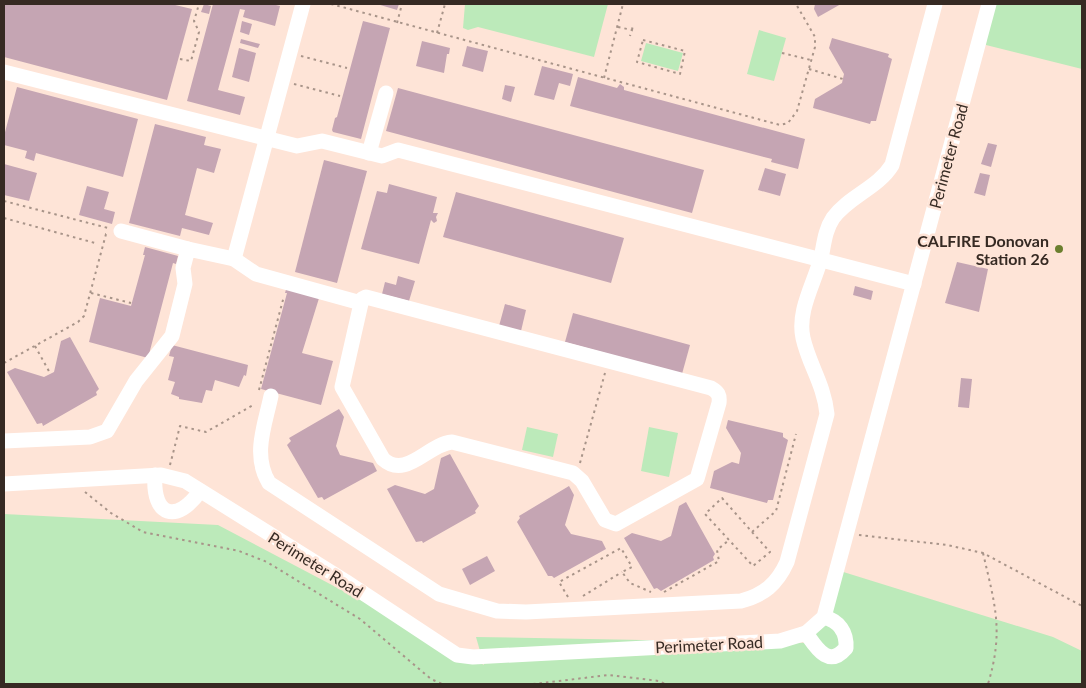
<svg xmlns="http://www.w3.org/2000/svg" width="1086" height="688" font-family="Lato,sans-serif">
  <rect width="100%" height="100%" fill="#fee4d7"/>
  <g fill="#bceaba">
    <path d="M465,4H608L594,57L478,27L468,30L463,28Z"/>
    <path d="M989,4H1082V69L986,45Z"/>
    <path d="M759,30L786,38L774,81L747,74Z"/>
    <path d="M646,43L683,53L678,71L641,61Z"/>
    <path d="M527,427L558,434L553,457L522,450Z"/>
    <path d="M649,427L678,433L669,477L641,471Z"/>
    <path d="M4,514L218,525L484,665L476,637L813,643L837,570L1053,637L1082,651V684H4Z"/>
  </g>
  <g fill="#c5a5b3">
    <path d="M5,4H171L192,9L167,100L4,57Z"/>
    <path d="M204,4L211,6L209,14L201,12Z"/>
    <path d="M213,4H272L280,6L275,26L243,17L245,10L240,9L218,90L245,97L240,115L187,101Z"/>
    <path d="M377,4H399L397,10Z"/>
    <path d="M815,4H841L818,17L814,9Z"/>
    <path d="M242,21L252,24L249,35L240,32Z"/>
    <path d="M363,21L390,28L361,139L333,132L332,130L335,118L337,117Z"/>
    <path d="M832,38L889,54L888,57L892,59L876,121H871L870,124L813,108L815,99L842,83L844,74L829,48Z"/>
    <path d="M241,39L260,44L258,48L240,43Z"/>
    <path d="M422,41L450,48L449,54H447L444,73L416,66Z"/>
    <path d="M467,46L488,51L483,72L462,66Z"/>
    <path d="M239,48L256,53L249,82L232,77Z"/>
    <path d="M542,66L573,74L570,86L559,83L554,100L534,95Z"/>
    <path d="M578,77L617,88L620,84L624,87V90L805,139L798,169L771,162L772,159L570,106Z"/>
    <path d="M505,85L515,87L511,102L502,99Z"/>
    <path d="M17,87L138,119L123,177L36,153L34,161L25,158L27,151L4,145V136Z"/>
    <path d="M398,88L704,170L692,213L386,131Z"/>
    <path d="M155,124L206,137L204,145L221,149L214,173L197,168L185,215L213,223L209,235L182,228L180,236L129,223Z"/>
    <path d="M988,143L997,145L991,167L981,164Z"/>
    <path d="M324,160L367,171L337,283L295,272Z"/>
    <path d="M4,164L37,173L29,201L4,195Z"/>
    <path d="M765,168L786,174L780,196L758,190Z"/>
    <path d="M980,173L990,175L985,196L974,193Z"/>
    <path d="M389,184L437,197L433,213H438L436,217L437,221L434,223L431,220L419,264L361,249L377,191L387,193Z"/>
    <path d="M87,186L109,192L104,209L115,212L112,224L79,215Z"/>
    <path d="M456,192L624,238L611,283L443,237Z"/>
    <path d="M145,247L178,256L176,264L173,263L148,358L89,342L100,298L131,306L145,255H143Z"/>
    <path d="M957,262L988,269L979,312L945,303Z"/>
    <path d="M398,276L415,281L409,301L382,294L385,282L396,285Z"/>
    <path d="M287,286L320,295L302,353L333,361L321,405L261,389L287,293H285Z"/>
    <path d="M855,286L873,291L871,300L853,295Z"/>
    <path d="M505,304L526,310L521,331L499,326Z"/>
    <path d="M573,313L690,345L682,374L565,342Z"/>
    <path d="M70,337L99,389L96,392L97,395L43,426L42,423L37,424L7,372L15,368L44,377L54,372L61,341Z"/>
    <path d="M172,345L248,365L246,376L244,375L239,387L215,380L212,391L206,390L202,403L179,399V397L171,394L175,382L168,380L174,357L169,356Z"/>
    <path d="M961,378L972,379L969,408L958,407Z"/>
    <path d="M339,409L344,417L336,446L340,455L373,463L377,471L324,500L322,497L318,498L287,445L291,441L289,438Z"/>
    <path d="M728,420L783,433V437L788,440L773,500H768L767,503L710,488L714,471L732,462L739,464L741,453L726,428Z"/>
    <path d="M450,454L479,506L475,511L476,513L423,543L422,541L416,542L387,489L395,485L425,494L434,489L441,458Z"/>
    <path d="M569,486L574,495L565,525L571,534L602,541L606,549L554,578L552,576H548L517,522L520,518L519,516Z"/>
    <path d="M686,502L715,554L713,557L714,560L661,591L657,588L654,589L624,538L632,533L661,541L671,536L679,506Z"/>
    <path d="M487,556L495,571L470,585L462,569Z"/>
  </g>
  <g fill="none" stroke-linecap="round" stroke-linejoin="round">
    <g stroke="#a89489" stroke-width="2" stroke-dasharray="2.5 4" stroke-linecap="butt">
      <path d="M331,4L780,125L788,123L797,111L815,47V37L796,4"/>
      <path d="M397,23L402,4"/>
      <path d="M618,27L632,30L630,36"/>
      <path d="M632,30L633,24"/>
      <path d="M437,33L445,4"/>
      <path d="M643,40L685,51L680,74L637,62Z"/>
      <path d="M782,53L811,60"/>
      <path d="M301,56L347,68"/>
      <path d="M180,59L191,61L199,32L194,21L199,4"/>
      <path d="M809,69L843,79"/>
      <path d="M604,78L623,4"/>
      <path d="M294,84L340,96"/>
      <path d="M4,201L108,228"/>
      <path d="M4,218L95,243"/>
      <path d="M91,293L131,303"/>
      <path d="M35,346L50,373"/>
      <path d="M4,363L78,322L84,316L106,234H108"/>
      <path d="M259,390L284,296"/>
      <path d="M580,463L605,373"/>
      <path d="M170,465L180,426L206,432L255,404"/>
      <path d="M85,492L111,513L143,532L239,551L267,562L360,619L431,679L442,684"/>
      <path d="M752,532L770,552L753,566L705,514L722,498L752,532L776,511L796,434"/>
      <path d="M859,535L947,545L983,553L1082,606"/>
      <path d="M983,553C995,605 1004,631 988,684"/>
      <path d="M664,592L719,561L717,550L729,540"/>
      <path d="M583,596L622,572"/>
      <path d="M568,597L559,582L621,548L632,567L622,572L630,583L651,592"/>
      <path d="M533,684L609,675L659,681L665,684"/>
    </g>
    <g stroke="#fff" stroke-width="15">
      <path d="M4,72L297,146L322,141L382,156L398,150L914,284"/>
      <path d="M369,153L386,93"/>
      <path d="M121,231L188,249"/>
      <path d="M234,259L256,274L361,303"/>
      <path d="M366,297L711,388C718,392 720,395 719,403L697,479L616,524L605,520L582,481L573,473L452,442C428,444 406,480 383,459L342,387L362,299Z"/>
      <path d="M271,396C265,425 252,455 269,483L439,594L497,611L526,612L741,601C764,595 777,584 787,562L827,414C824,384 809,365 803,338C797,311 814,284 821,258C824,244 825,230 833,218C849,196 878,188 892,165L935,4"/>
      <path d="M4,441L90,437L107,431L136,381L172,336L185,284L183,268L188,249L234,259L303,4"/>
      <path d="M155,475C152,517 177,524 200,491"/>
      <path d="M4,484L161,475L185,481L345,581L457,655L473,657L780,641L806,633L824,617L989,4"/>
      <path d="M806,633C816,647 828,669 846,648C847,632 839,621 824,617"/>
    </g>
  </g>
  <circle fill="#6b7f2f" stroke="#fee4d7" stroke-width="2" cx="1059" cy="249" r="5"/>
  <g text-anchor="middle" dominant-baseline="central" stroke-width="5" stroke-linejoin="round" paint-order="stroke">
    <g font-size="16" fill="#362a23" stroke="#fee4d7">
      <text transform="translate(948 156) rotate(-75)">Perimeter Road</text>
      <text transform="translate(316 564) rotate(32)">Perimeter Road</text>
      <text transform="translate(709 644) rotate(-3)">Perimeter Road</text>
    </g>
    <g font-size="16" font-weight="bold" fill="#362a23" stroke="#fee4d7" text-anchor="end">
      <text x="1049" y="240">CALFIRE Donovan<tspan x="1049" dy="18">Station 26</tspan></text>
    </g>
  </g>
  <rect width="1086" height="688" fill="none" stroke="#362a23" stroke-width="10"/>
</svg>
